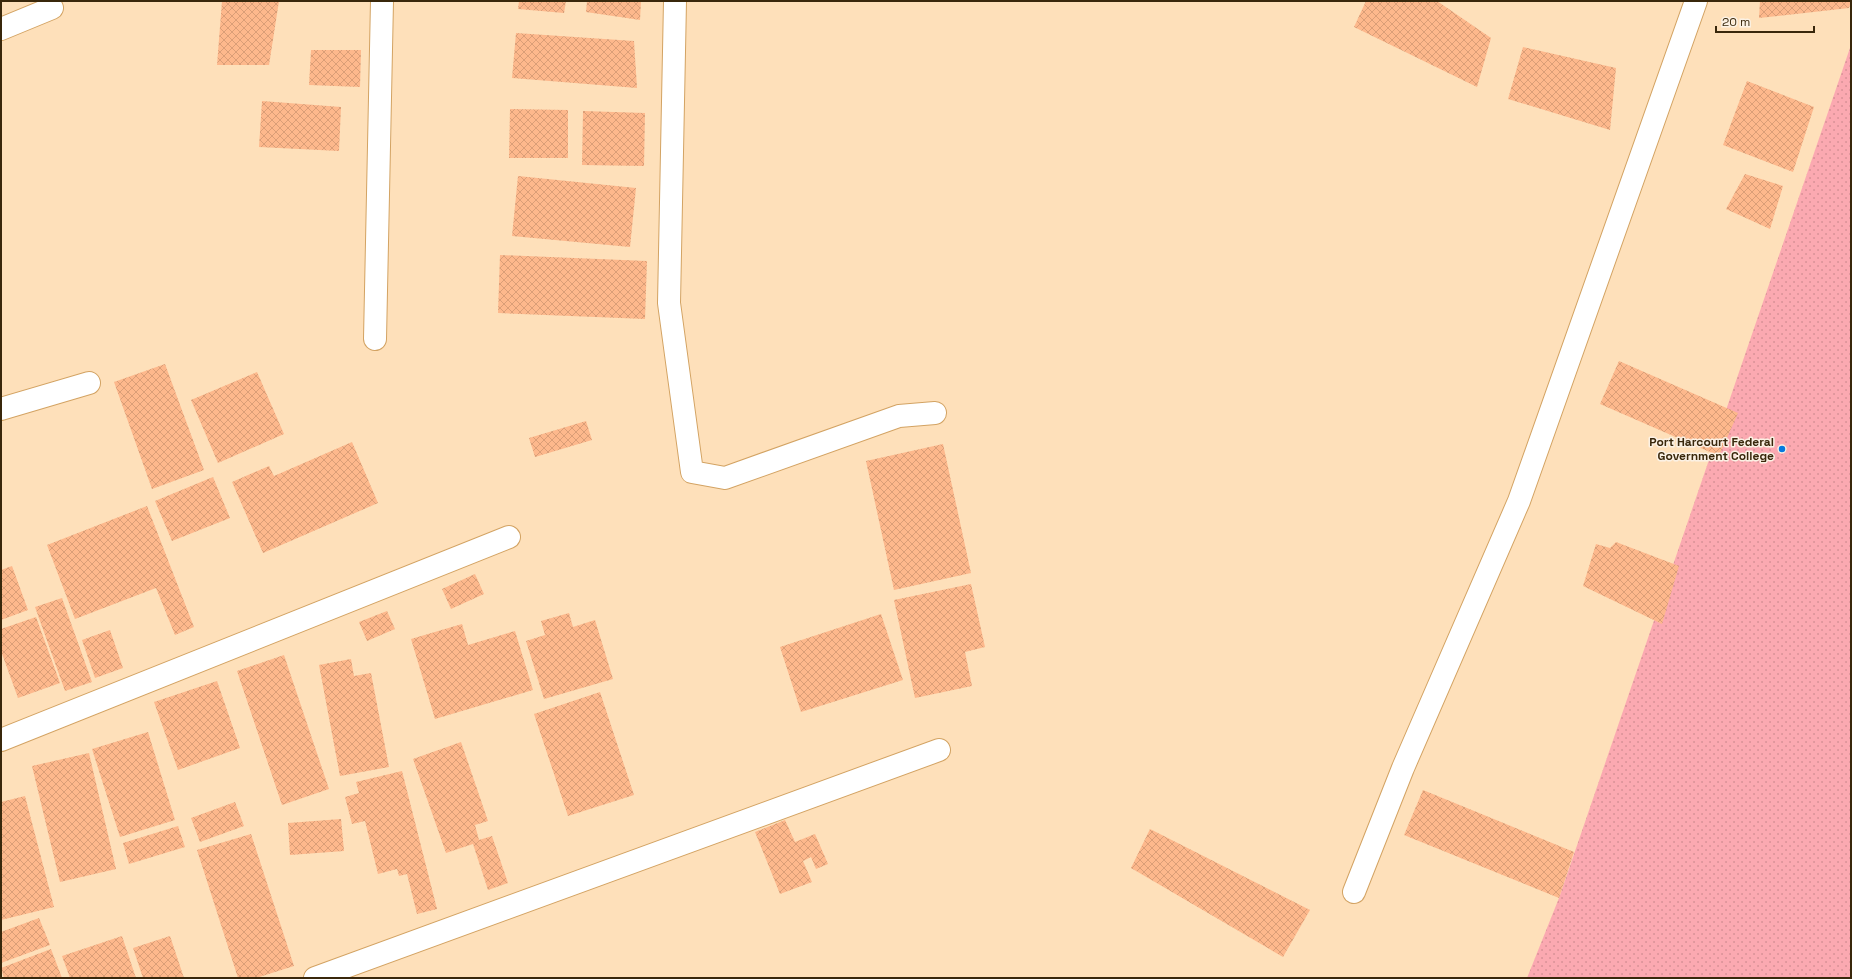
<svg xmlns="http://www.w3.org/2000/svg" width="1852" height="979" font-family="'Space Grotesk',sans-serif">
  <defs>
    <pattern id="grass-dots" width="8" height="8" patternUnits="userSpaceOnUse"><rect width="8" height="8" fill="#fba9b1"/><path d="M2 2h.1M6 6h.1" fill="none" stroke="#d89197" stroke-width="1.8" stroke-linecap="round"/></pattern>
    <pattern id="building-cross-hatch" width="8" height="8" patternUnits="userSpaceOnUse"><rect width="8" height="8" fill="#fdb88c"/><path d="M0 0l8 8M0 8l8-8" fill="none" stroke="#da9e77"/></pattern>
  </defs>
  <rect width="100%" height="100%" fill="#fee0ba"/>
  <path fill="url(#grass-dots)" d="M1851,45V978H1527L1559,898Z"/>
  <g fill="url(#building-cross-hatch)">
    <path d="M222,1H279L269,65H217Z"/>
    <path d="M519,1H566L564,13L518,9Z"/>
    <path d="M587,1H641L640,20L586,12Z"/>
    <path d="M1366,1H1437L1491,38L1477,87L1354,27Z"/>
    <path d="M1760,1H1851V2L1849,8L1759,18Z"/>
    <path d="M516,33L634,41L637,88L512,78Z"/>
    <path d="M1523,47L1616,68L1610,130L1508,99Z"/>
    <path d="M311,50H361L360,87L309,85Z"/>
    <path d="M1747,81L1814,107L1793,172L1723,145Z"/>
    <path d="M262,101L341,107L339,151L259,147Z"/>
    <path d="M510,109L568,110V158H509Z"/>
    <path d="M583,111L645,113L644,166L582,165Z"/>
    <path d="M1745,174L1783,186L1770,229L1726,209Z"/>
    <path d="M518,176L636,188L630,247L512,236Z"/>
    <path d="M500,255L647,261L645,319L498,313Z"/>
    <path d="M1619,361L1738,413L1719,456L1600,404Z"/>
    <path d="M165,364L204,470L152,489L114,382Z"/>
    <path d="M257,372L284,434L218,463L191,400Z"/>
    <path d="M586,421L592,440L535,457L529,438Z"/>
    <path d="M352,442L378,503L263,553L232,482L269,466L274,476Z"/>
    <path d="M943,444L971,573L894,590L866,461Z"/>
    <path d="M213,477L230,518L172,541L155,501Z"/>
    <path d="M147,506L194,627L175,635L156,588L75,619L47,545Z"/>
    <path d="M1616,542L1679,566L1662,624L1583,586L1596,544L1610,548Z"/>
    <path d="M12,566L28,610L1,620V570Z"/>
    <path d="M475,574L484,594L451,609L442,589Z"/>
    <path d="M971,584L985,647L965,652L972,686L915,698L894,600Z"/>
    <path d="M62,598L92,682L65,691L35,607Z"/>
    <path d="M387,611L395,629L367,641L359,622Z"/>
    <path d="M569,613L573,627L595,620L613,679L544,699L526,641L545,635L541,621Z"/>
    <path d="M881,614L903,680L801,712L780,647Z"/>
    <path d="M36,617L60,683L18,698L1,651V629Z"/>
    <path d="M462,624L468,645L515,631L533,690L435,719L411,639Z"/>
    <path d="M110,630L123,668L95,678L82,640Z"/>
    <path d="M284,655L329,789L282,805L237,671Z"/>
    <path d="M351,659L354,676L371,673L389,767L340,776L319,665Z"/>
    <path d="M217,681L240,748L178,770L154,702Z"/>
    <path d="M600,692L634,795L568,816L534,714Z"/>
    <path d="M148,732L175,820L120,837L92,749Z"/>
    <path d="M461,742L488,821L475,825L479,840L492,836L508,883L488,890L473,844L446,853L413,759Z"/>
    <path d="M89,753L116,869L60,882L32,766Z"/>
    <path d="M402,771L437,909L417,914L407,874L399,876L397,869L378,874L365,821L352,824L345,797L359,793L356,782Z"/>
    <path d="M1423,790L1574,852L1559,898L1404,835Z"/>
    <path d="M25,796L54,907L1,920V802Z"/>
    <path d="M235,802L244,826L200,842L191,818Z"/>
    <path d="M341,819L344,851L290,855L288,823Z"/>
    <path d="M785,820L795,842L815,834L828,864L816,869L811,857L803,861L812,882L780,894L755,832Z"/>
    <path d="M178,826L185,847L129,864L123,843Z"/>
    <path d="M1150,829L1310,910L1283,957L1131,868Z"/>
    <path d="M251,834L294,966L256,978H238L197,850Z"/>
    <path d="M39,918L50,945L1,963V932Z"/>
    <path d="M122,936L136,978H70L62,956Z"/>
    <path d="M170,936L184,978H143L133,948Z"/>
    <path d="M51,949L62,978H4L1,968Z"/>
  </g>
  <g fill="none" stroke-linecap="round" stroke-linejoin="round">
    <defs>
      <g id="street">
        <path d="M675,1L669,303L692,472L725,478L899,416L935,413"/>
        <path d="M1,29L52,8"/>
        <path d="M375,339L382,1"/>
        <path d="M1,409L89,383"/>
        <path d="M1,740L509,537"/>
        <path d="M1354,892L1403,768L1519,501L1696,1"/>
        <path d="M315,978L939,750"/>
      </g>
    </defs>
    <use href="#street" stroke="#d3a363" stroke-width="24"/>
    <use href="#street" stroke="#fff" stroke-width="22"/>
  </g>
  <circle fill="#0579e0" stroke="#fbf1e4" stroke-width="1.5" cx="1782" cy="449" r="4"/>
  <g text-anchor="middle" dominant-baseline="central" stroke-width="3" stroke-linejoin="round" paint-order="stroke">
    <g font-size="12" font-weight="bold" fill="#39270b" stroke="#fbf1e4" text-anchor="end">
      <text x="1774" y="442">Port Harcourt Federal<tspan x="1774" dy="14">Government College</tspan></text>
    </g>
  </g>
  <rect width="1852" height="979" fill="none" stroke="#39270b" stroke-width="4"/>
  <path d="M1716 26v6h98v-6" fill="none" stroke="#39270b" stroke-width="2"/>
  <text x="1722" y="26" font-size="12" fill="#39270b" stroke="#fbf1e4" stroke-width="3" paint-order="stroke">20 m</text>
</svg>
